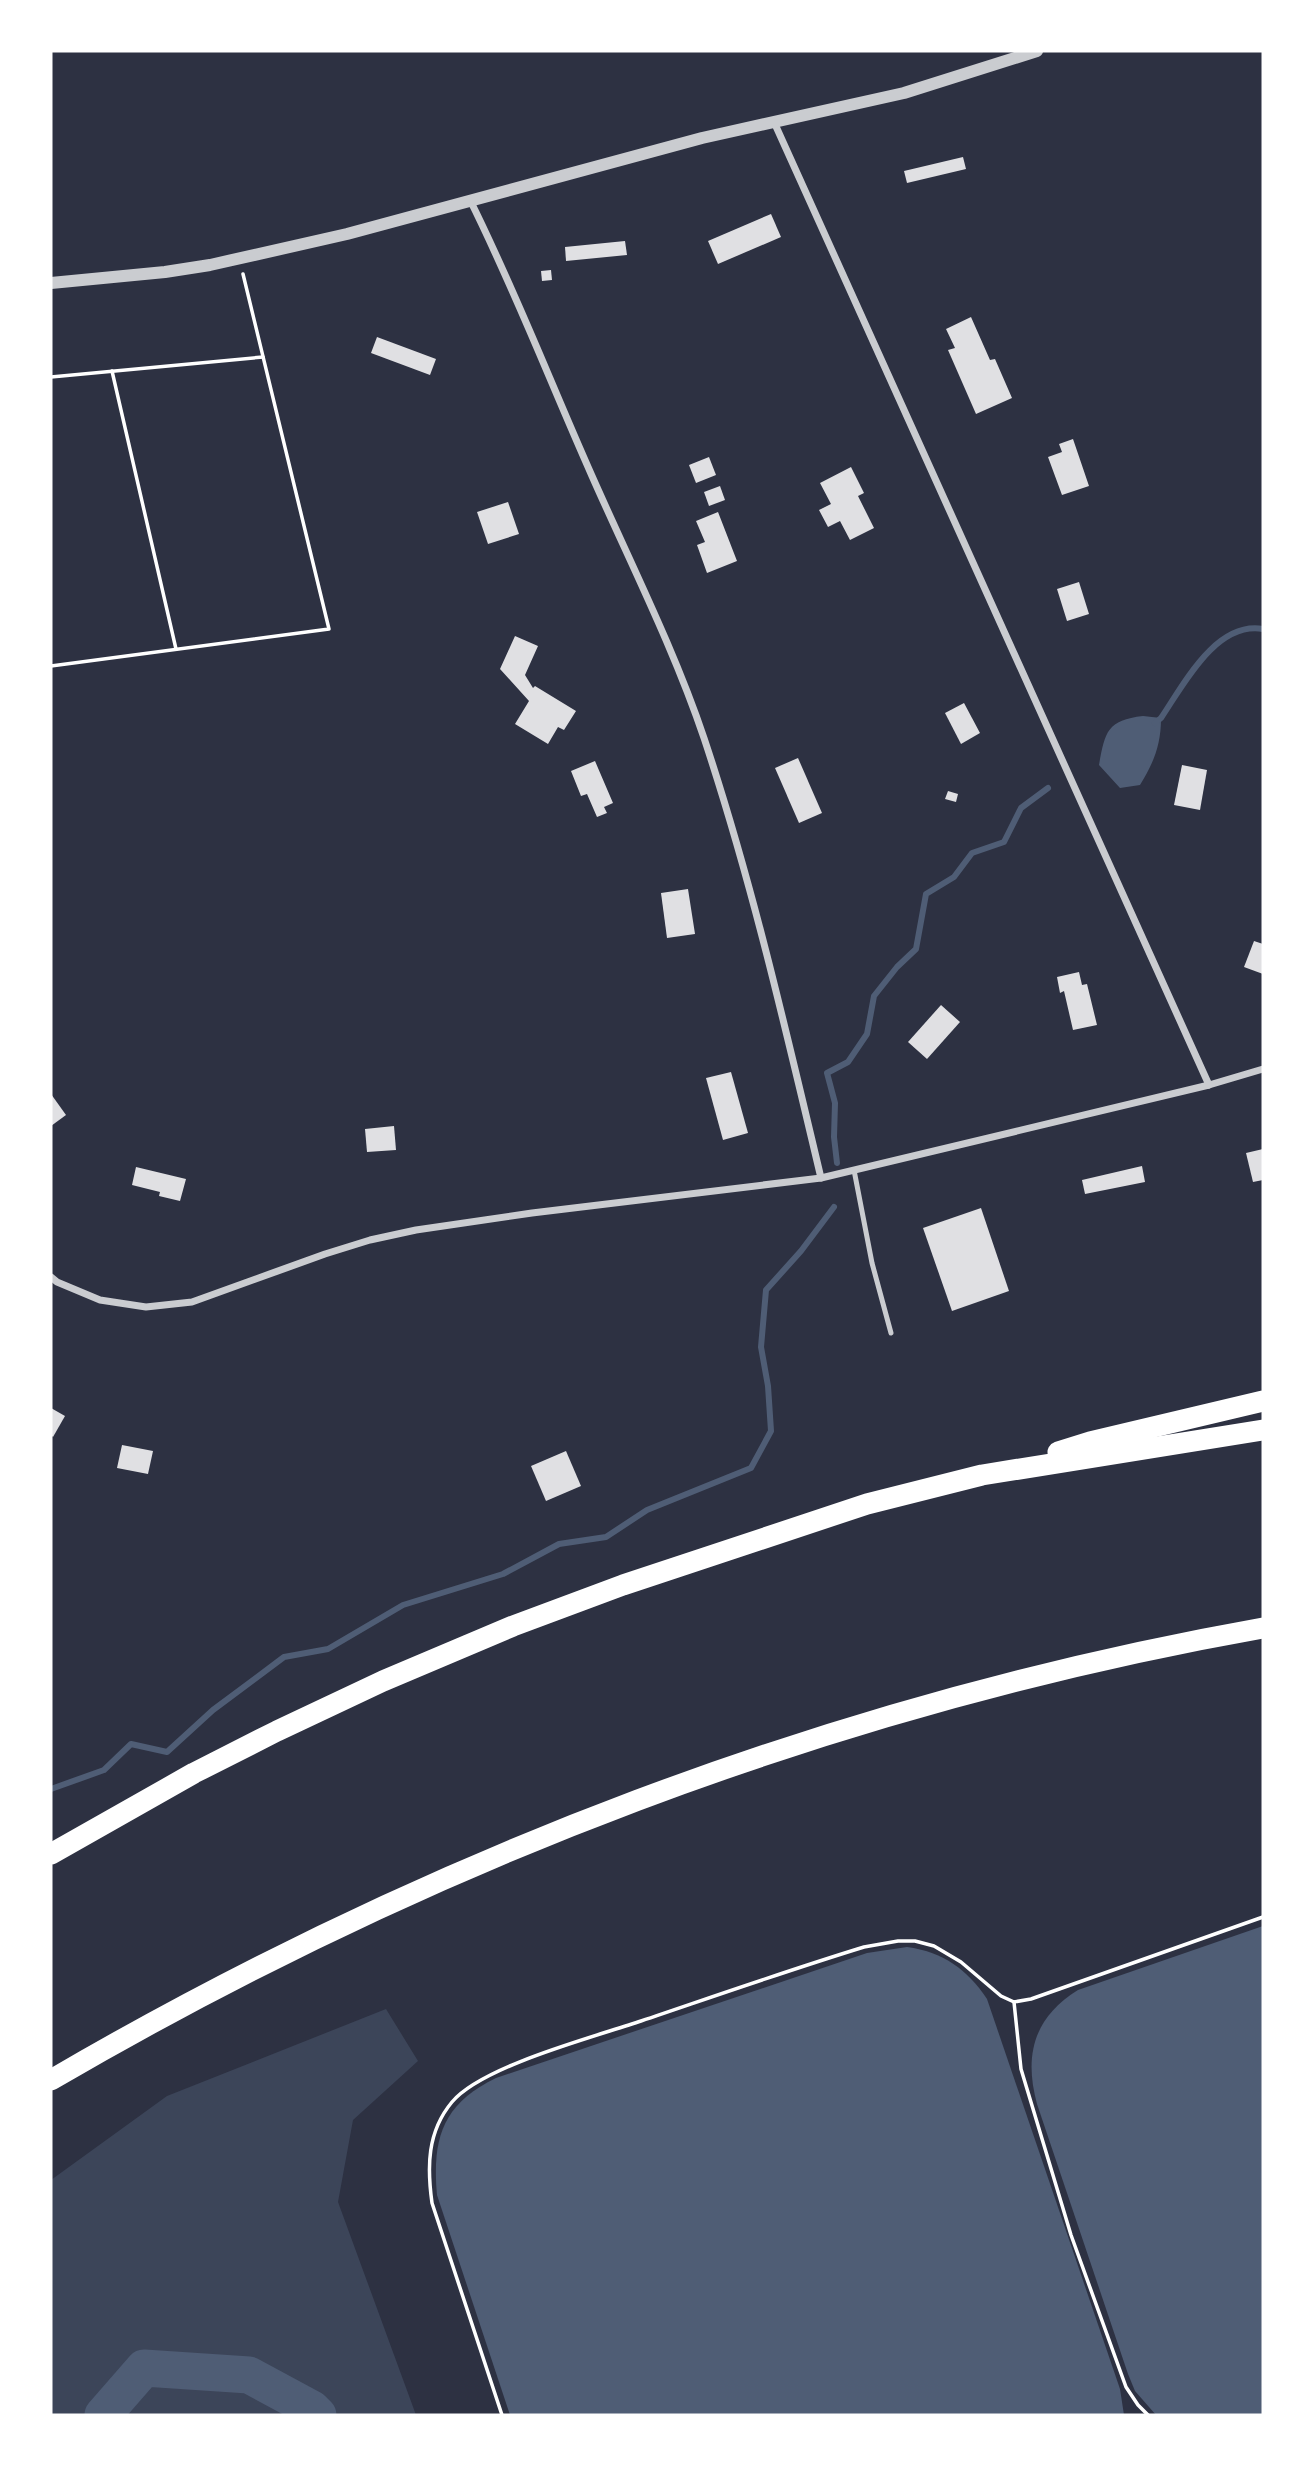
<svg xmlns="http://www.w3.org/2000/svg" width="1314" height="2466" font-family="Commissioner,sans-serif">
  <rect width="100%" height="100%" fill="#2d3142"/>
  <path fill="#3c4559" d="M386,2009L418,2061L353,2120L338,2202L416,2415H51V2180L167,2096Z"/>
  <g fill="#4f5d75">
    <path d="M1143,716L1161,718C1161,745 1154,762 1140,785L1120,788L1099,765C1105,732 1107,720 1143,716Z"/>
    <path d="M1263,1926V2415H1156L1135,2391L1128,2374L1037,2104C1024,2056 1033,2018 1078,1990Z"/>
    <path d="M907,1947C943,1952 967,1969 987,1999L1120,2389L1124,2415H510L437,2195C432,2139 442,2104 496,2078L867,1953Z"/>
  </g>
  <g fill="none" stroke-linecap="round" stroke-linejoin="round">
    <g stroke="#4f5d75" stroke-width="6">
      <path d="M1155,723L1161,718C1184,684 1216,621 1263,629"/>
      <path d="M837,1163L834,1137L835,1103L827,1073L848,1062L867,1034L874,996L897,967L916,949L926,894L954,877L972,853L1004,842L1021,808L1048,788"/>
      <path d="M51,1789L104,1770L131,1744L167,1752L213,1710L284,1657L328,1649L403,1605L503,1574L559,1544L606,1537L647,1510L751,1468L771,1431L768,1386L761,1347L766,1290L801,1251L834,1207"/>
    </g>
    <path stroke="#4f5d75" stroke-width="37" d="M103,2415L144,2368L249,2375L312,2409L318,2415"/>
  </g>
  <g fill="#e0e0e3">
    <path d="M963,157L966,169L907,183L904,171Z"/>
    <path d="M771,214L781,237L718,264L708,241Z"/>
    <path d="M625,241L627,255L566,261L565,247Z"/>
    <path d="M551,270L552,280L542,281L541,271Z"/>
    <path d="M971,317L990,360L995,359L1012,398L976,414L948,350L955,348L946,329Z"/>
    <path d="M377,337L436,359L430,375L371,353Z"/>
    <path d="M1073,439L1089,486L1062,495L1048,457L1062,452L1059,444Z"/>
    <path d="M709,457L716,475L696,483L689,465Z"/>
    <path d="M851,467L864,493L858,496L874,528L850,540L840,521L828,527L819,510L831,504L820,483Z"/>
    <path d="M720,486L725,500L709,506L704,492Z"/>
    <path d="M508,502L519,534L488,544L477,512Z"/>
    <path d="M718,512L737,561L707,573L697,545L705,542L696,521Z"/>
    <path d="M1079,582L1089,614L1067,621L1057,589Z"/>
    <path d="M515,636L538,646L525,675L533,688L535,686L576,711L564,730L558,727L548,744L515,724L529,701L500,669Z"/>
    <path d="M964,703L980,733L961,744L945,713Z"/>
    <path d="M798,758L822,813L799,823L775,768Z"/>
    <path d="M595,761L613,803L604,807L607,813L597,817L587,794L581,796L571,771Z"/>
    <path d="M1182,765L1207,770L1200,810L1174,805Z"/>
    <path d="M948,791L958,794L956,802L945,799Z"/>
    <path d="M688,889L695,934L667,938L661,893Z"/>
    <path d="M1254,941L1263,944V974L1244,967Z"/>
    <path d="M1079,972L1082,985L1087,984L1097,1025L1073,1030L1064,991L1060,993L1057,977Z"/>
    <path d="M941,1005L960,1022L927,1059L908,1042Z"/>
    <path d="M731,1072L748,1133L723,1140L706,1078Z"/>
    <path d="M51,1094L66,1115L51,1126Z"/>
    <path d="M394,1126L396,1150L367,1152L365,1129Z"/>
    <path d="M1263,1149V1180L1253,1182L1246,1153Z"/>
    <path d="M1142,1166L1145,1182L1085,1194L1082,1180Z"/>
    <path d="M136,1167L186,1179L180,1201L159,1196L160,1192L132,1185Z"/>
    <path d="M981,1208L1009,1291L952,1311L923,1228Z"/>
    <path d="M51,1408L65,1416L53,1437L51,1435Z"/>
    <path d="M122,1445L153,1451L148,1474L117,1468Z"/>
    <path d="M566,1451L581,1486L546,1501L531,1466Z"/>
  </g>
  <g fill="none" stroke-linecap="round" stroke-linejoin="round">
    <g stroke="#fff" stroke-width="3.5">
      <path d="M112,371L176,649"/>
      <path d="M51,377L263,357"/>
      <path d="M51,666L329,629L243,274"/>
      <path d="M1014,2002L1021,2069L1071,2235L1126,2387L1138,2405L1148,2415"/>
      <path d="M502,2415L432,2203C427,2167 427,2132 452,2102C482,2066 594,2037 641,2021C715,1996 789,1970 864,1947L898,1941H915L934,1946L961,1962L1001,1996L1014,2002L1031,1999L1263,1917"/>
    </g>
    <path stroke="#caccd0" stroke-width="5" d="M854,1170L872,1263L891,1333"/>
    <g stroke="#caccd0" stroke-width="7">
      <path d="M774,122L1209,1085"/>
      <path d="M470,200C515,290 551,384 592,476C630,562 674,649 704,738C752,882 786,1031 821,1178"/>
      <path d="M51,1277L57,1282L100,1300L146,1307L192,1302L325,1254L370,1240L416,1230L532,1213L821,1178L1209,1085L1263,1069"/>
    </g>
    <path stroke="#caccd0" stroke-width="12" d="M51,283L165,272L210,265L347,234L702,138L904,93L1037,51"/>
    <g stroke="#fff" stroke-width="21">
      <path d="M1058,1452L1090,1442L1263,1401"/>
      <path d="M51,1854L194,1773L277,1731L383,1681L513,1626L623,1585L867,1504L982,1475L1263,1430"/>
      <path d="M51,2080C426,1861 835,1704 1263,1628"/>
    </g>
  </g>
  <rect width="1314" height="2466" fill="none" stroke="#ffffff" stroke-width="105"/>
</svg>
